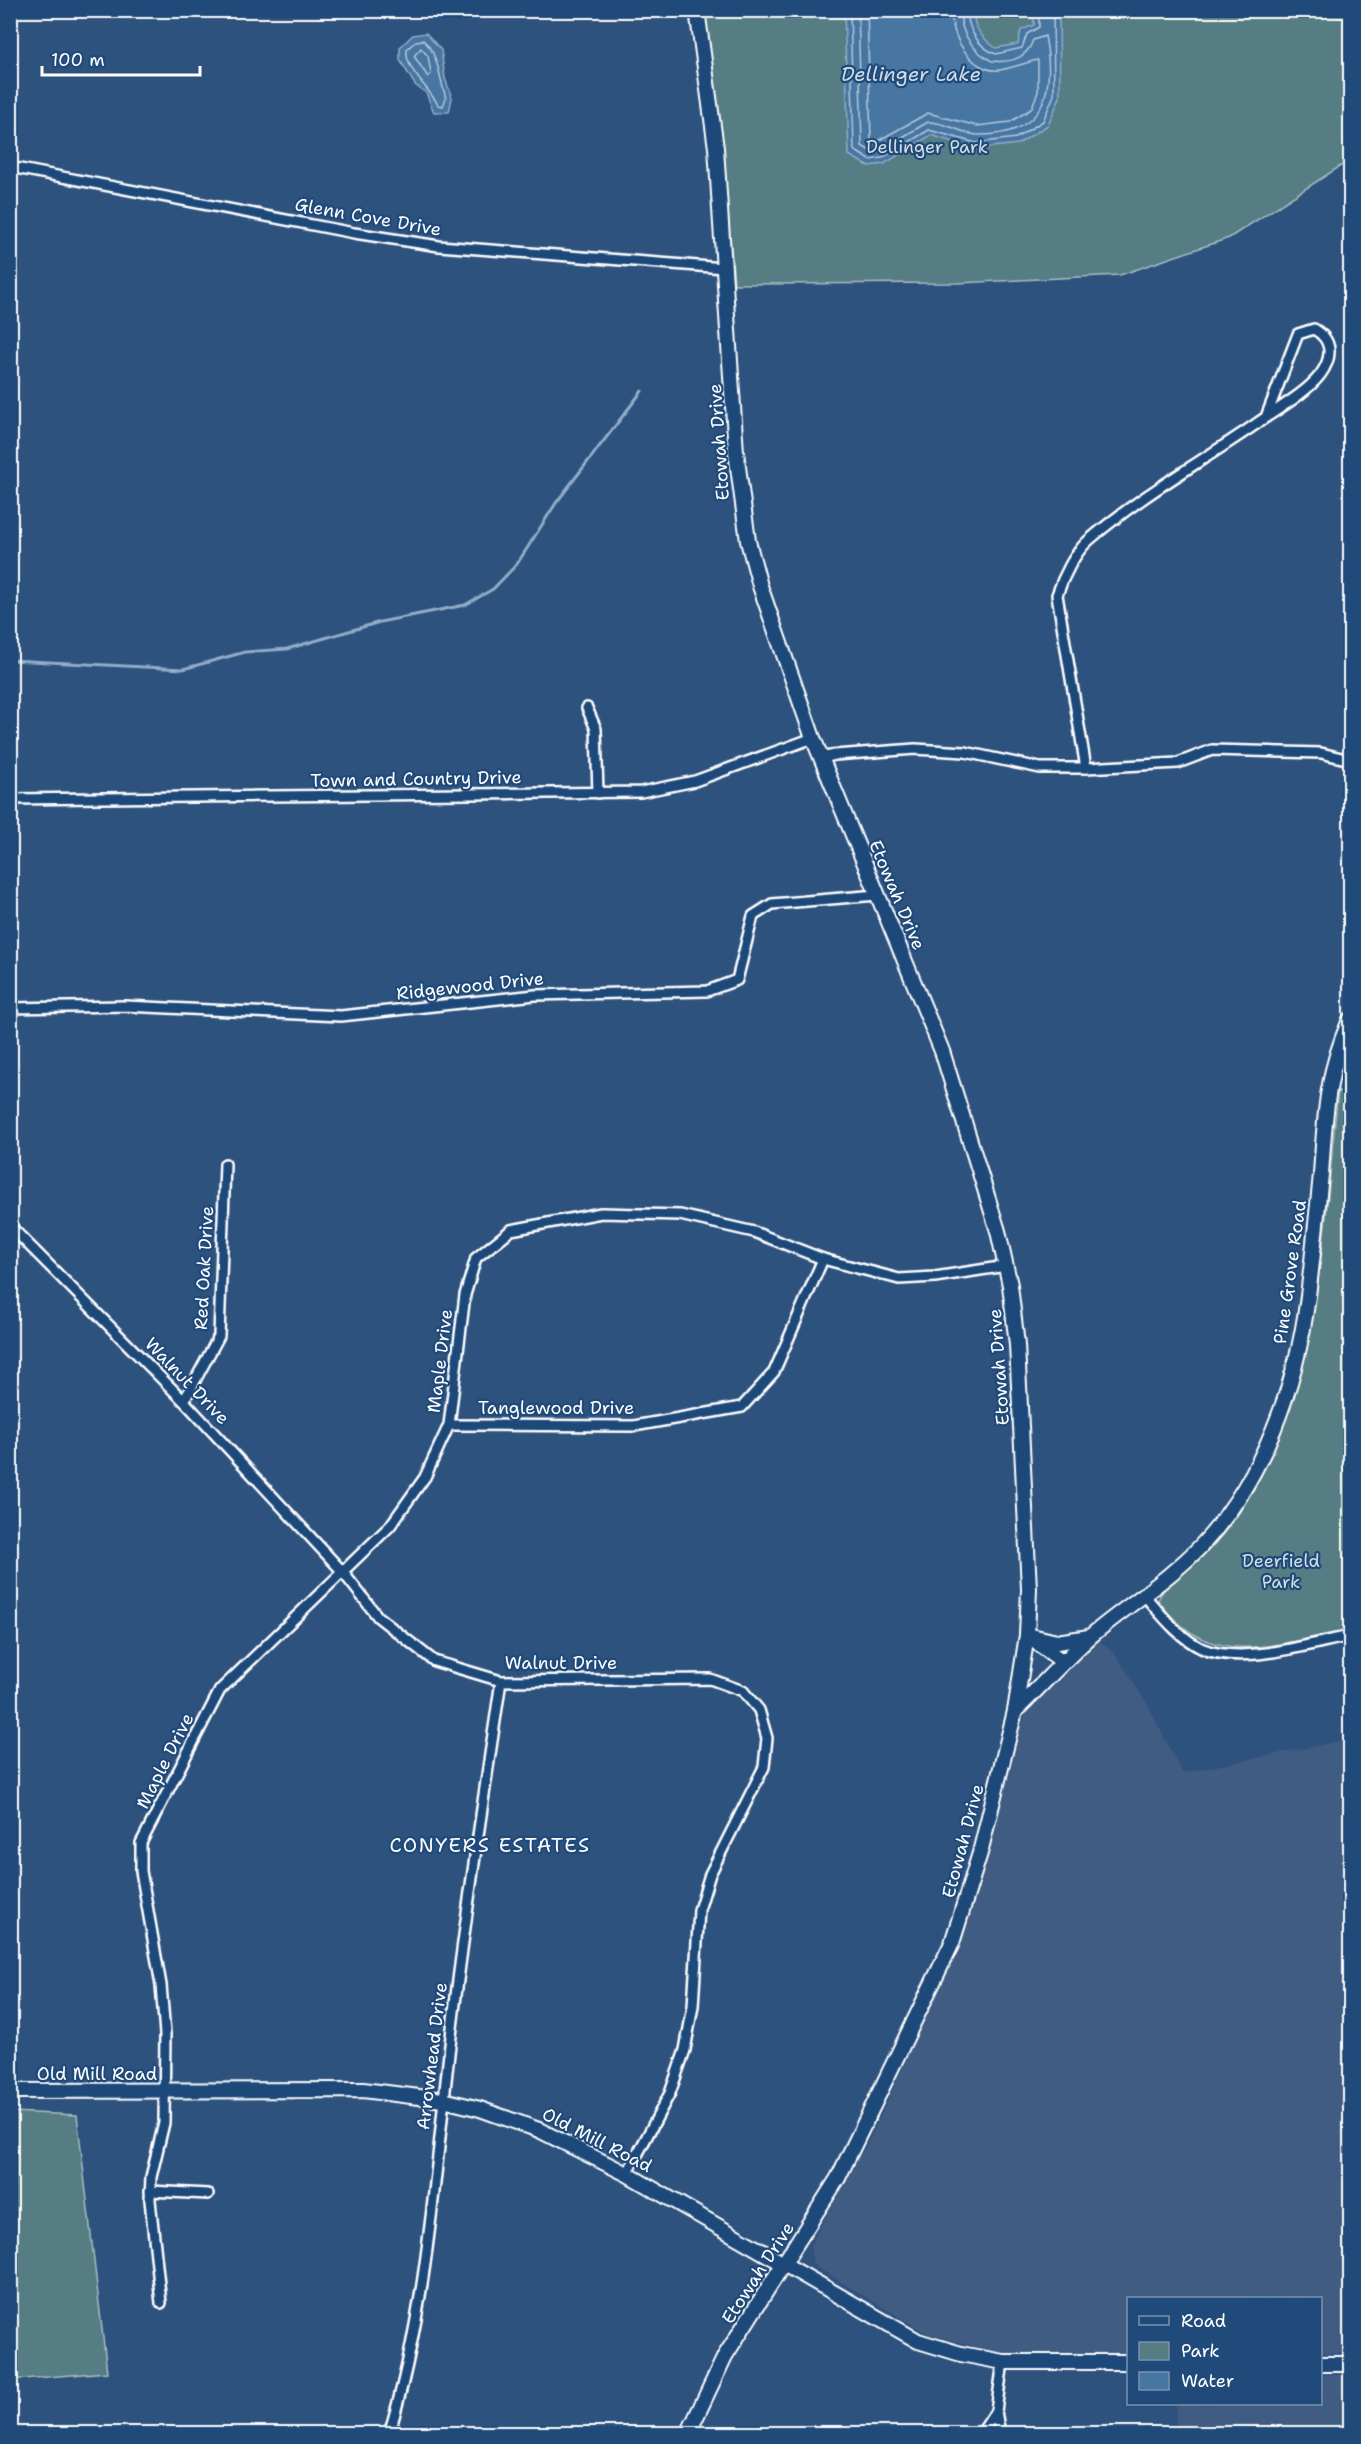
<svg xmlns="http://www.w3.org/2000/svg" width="1361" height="2444" font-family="'Shantell Sans',sans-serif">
  <rect width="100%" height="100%" fill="#2e527e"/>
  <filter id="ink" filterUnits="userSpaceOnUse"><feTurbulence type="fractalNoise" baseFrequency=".0167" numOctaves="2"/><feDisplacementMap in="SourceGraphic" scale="12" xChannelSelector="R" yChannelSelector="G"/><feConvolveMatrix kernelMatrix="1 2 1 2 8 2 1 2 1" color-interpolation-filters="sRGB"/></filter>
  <g filter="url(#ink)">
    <g fill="#415c83">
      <path d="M1100,1641L1114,1652L1148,1705L1182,1773L1350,1739V2354L1321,2353L1320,2298H1128V2353L1002,2354L926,2333L813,2265L810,2245L873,2133L958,1943L978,1885L1009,1759L1030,1704L1078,1654Z"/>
      <path d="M1321,2375H1350V2433H1176V2404H1320Z"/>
    </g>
    <g fill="#567d83" stroke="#aabec1" stroke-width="1.5">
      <path d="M704,11H1350V160L1229,238L1120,275L958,283L734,284L721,128Z"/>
      <path d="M1338,1091H1350V1630C1277,1643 1209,1673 1158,1600C1166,1581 1192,1566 1207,1552C1221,1537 1235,1520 1246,1502C1321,1376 1323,1233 1338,1091Z"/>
      <path d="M11,2112L77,2115L107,2372L11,2380Z"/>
    </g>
    <g fill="#4776a3" stroke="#91adc8" stroke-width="1.5">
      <path d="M844,11H974C972,27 983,39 996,48L1018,44L1021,30L1034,25L1033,11H1059L1060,97L1048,125L1018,144L975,149L931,135L884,164L868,166L849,155Z"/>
      <path d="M426,33L441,50L445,78L452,98L449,112H434L426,93L415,85L400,60V47L413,35Z"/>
    </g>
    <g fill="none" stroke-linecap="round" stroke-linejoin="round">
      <g stroke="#b5c8da" stroke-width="1.5">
        <path d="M850,10L854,150L870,160L882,158L929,130L976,143L1016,138L1043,121L1054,95L1053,10"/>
        <path d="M858,10L862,146L872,152L879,151L928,122C945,121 961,134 978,135C1044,136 1056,93 1045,36L1033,40C1027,58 1011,63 992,61C974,52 958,32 961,10"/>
        <path d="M867,10L871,140L874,143L928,113L977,126L1010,122L1031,109L1038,92V60C1034,60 1009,69 999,70C971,73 949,34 952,10"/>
        <path d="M968,10C966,28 979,48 996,54L1022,48L1027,34L1039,27V10"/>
        <path d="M423,40C439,54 439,78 446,98L443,106L438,105C429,87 404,69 407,49L416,41Z"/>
        <path d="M421,48L428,56L431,74L428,77L414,56Z"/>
      </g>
      <path stroke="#91adc8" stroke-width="3" d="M10,660L183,669L245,652L287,649L380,622L465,605L493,589L517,564L556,503L642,391"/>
      <defs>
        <g id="street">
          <path d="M10,167L354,233L439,246L724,268"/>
          <path d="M587,708L596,729L598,793"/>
          <path d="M822,758L835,755L915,749L965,752L1040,768H1086L1178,763L1212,750L1321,753L1350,760"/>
          <path d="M1086,768L1057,595C1063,577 1075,552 1089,540C1141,495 1203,461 1259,422C1279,408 1305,394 1320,375C1333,357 1333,340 1314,329L1298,334L1266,417"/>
          <path d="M10,799L641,792L695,781L813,738"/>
          <path d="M10,1008L125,1006L341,1016L535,995L707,991L737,980L753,916L772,904L877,895"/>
          <path d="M10,1226L184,1401L342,1571L378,1617L434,1661L501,1681L710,1679L743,1691L759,1710L767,1738L764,1767L710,1874L699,1910L693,2006L685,2050L670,2093L627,2174"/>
          <path d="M184,1401L219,1336L225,1164"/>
          <path d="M449,1425L634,1426L742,1407L774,1372L823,1259"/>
          <path d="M1144,1595C1161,1614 1178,1637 1201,1648C1241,1666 1309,1644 1350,1636"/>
          <path d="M150,2191L208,2194"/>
          <path d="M161,2303L150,2200L151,2177L164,2123L165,2034L161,1985L141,1871V1843L220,1690L390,1526L425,1477L449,1425L465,1295L476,1258L511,1230L601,1213L680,1215L754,1232L823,1259L899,1279L935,1277L1006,1266"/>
          <path d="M389,2434C427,2309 435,2174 450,2045C464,1923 483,1802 501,1681"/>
          <path d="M981,2434L996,2411"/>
          <path d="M1000,2434L996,2411L1003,2362"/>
        </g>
        <g id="secondary">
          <path d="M1027,1635L1057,1642L1089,1637"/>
          <path d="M1028,1636L1063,1662"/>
          <path d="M1015,1711C1041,1686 1065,1659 1092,1635C1128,1605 1168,1580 1201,1546C1263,1480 1297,1384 1308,1296C1313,1255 1317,1215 1321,1174C1325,1116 1326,1074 1350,1020"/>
          <path d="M10,2091L363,2090L443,2100L480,2109L539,2130L627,2174L918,2341L961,2354L1003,2362H1128"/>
          <path d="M1320,2364H1350"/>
          <path d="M688,2434L725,2356L838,2178L952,1943L980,1853L1015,1711L1027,1635L1029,1589L1017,1345L1010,1285L998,1231L942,1051L813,738L760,586L748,541L736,452L716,148L697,10"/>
        </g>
      </defs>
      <use href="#street" stroke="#fff" stroke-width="14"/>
      <use href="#secondary" stroke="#fff" stroke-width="18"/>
      <use href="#street" stroke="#1f4a7a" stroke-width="9"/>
      <use href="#secondary" stroke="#1f4a7a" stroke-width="14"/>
    </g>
  </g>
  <g text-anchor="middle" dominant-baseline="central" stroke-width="4.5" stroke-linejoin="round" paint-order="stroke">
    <g font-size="18" fill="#d5dee0" stroke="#1f4a7a">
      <text x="927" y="147">Dellinger Park</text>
      <text x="1281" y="1561">Deerfield<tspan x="1281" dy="21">Park</tspan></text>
    </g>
    <g font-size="18" fill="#fff" stroke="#1f4a7a">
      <text transform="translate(368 217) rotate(10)">Glenn Cove Drive</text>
      <text transform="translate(719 442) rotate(-94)">Etowah Drive</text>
      <text transform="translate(416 779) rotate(-1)">Town and Country Drive</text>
      <text transform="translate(897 895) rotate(67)">Etowah Drive</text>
      <text transform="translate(470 986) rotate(-6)">Ridgewood Drive</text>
      <text transform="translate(204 1268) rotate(-87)">Red Oak Drive</text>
      <text transform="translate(1290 1272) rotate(-82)">Pine Grove Road</text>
      <text transform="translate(440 1361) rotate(-83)">Maple Drive</text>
      <text transform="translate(999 1367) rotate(-94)">Etowah Drive</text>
      <text transform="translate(187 1381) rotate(46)">Walnut Drive</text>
      <text x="556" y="1408">Tanglewood Drive</text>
      <text x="561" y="1663">Walnut Drive</text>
      <text transform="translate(165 1761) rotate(-63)">Maple Drive</text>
      <text transform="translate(963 1841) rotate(-75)">Etowah Drive</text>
      <text transform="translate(432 2056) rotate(-83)">Arrowhead Drive</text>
      <text x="97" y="2074">Old Mill Road</text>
      <text transform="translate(597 2140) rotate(27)">Old Mill Road</text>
      <text transform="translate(758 2273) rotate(-57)">Etowah Drive</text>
    </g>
    <g font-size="20" font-style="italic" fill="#d1dde8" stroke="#1f4a7a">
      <text x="911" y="74">Dellinger Lake</text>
    </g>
    <g font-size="20" letter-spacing="1.5" fill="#fff" stroke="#1f4a7a">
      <text x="490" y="1845">CONYERS ESTATES</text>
    </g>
  </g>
  <rect width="1361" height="2444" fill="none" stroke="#1f4a7a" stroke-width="36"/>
  <rect x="18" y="18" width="1325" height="2408" fill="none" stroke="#fff" stroke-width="2" filter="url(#ink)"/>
  <rect x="1127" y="2297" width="195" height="108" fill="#1f4a7a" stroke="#7992af" stroke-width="1.5"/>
  <rect x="1139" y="2316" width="30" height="9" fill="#1f4a7a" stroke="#7992af" stroke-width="1.5"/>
  <text x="1181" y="2327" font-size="18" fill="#ffffff">Road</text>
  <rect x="1139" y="2342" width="30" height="18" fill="#567d83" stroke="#7992af" stroke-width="1.5"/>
  <text x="1181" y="2357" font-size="18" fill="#ffffff">Park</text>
  <rect x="1139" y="2372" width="30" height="18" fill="#4776a3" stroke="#7992af" stroke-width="1.5"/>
  <text x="1181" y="2387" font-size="18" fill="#ffffff">Water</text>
  <path d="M42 66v9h158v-9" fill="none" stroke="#ffffff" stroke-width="3"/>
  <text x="51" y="66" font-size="18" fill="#ffffff" stroke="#1f4a7a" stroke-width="4.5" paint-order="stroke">100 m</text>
</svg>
